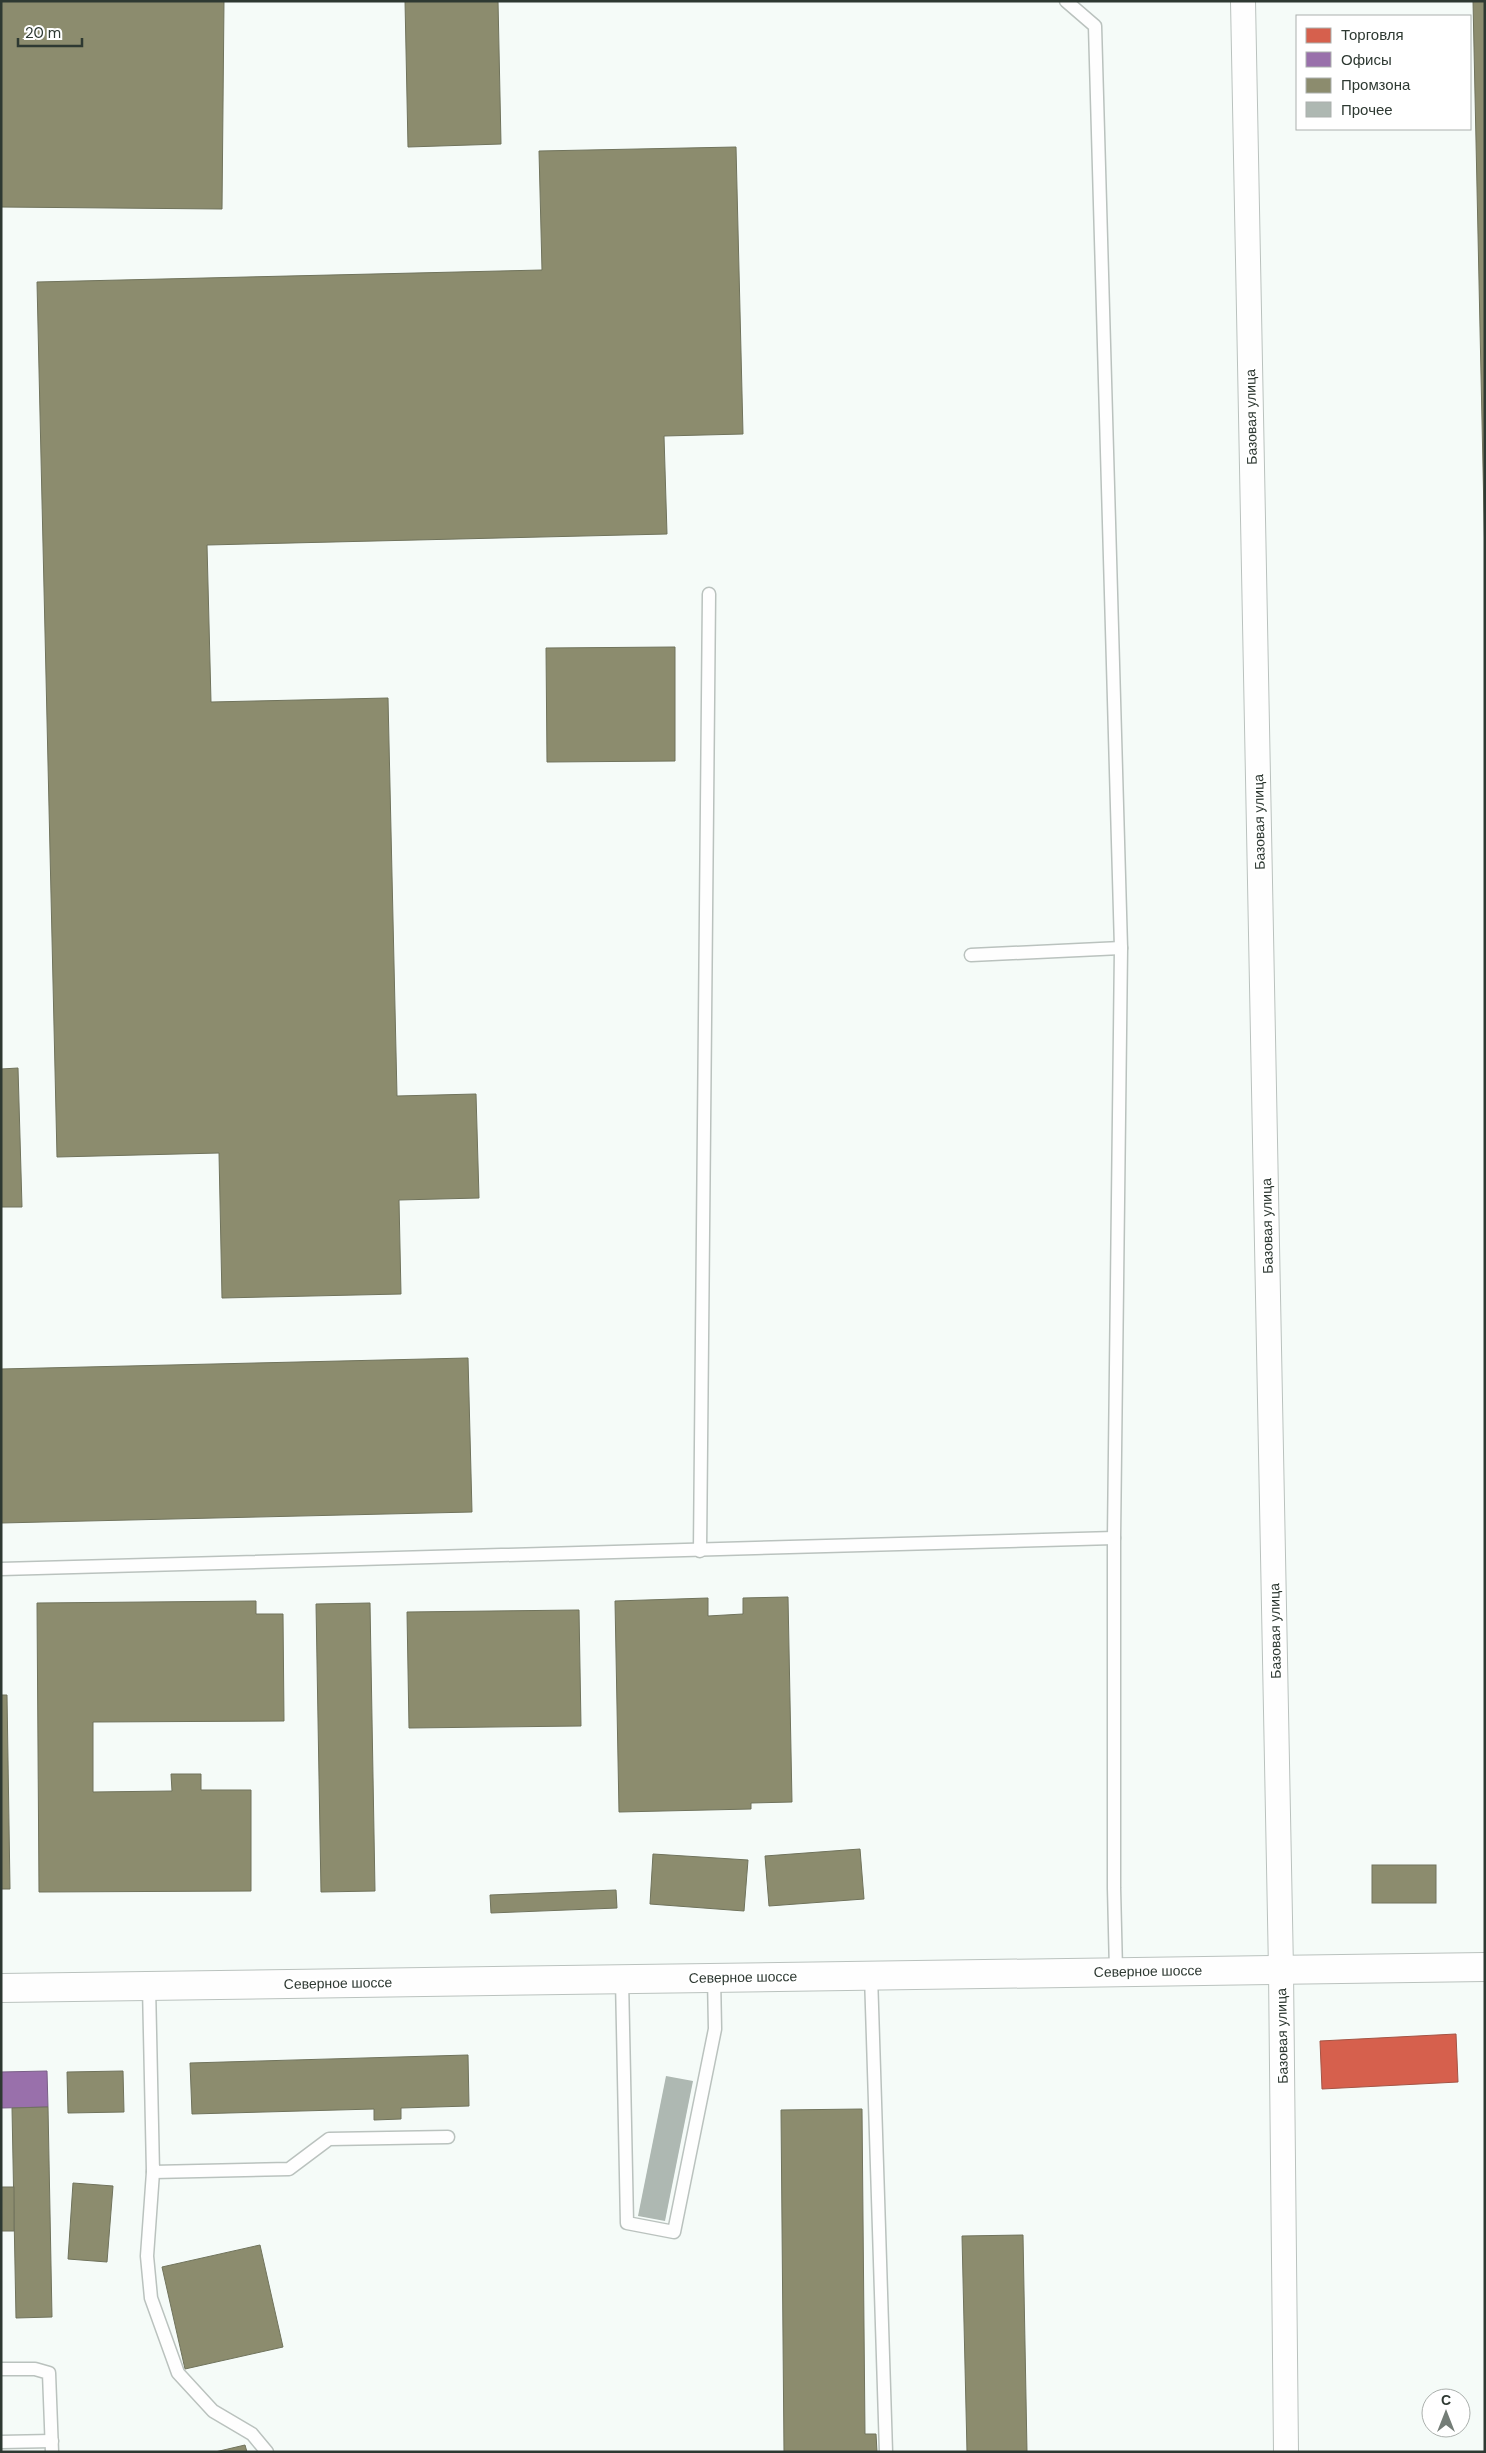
<svg xmlns="http://www.w3.org/2000/svg" width="1486" height="2453" font-family="'DM Sans',sans-serif">
  <rect width="100%" height="100%" fill="#f5fbf8"/>
  <path fill="#d6604d" stroke="#a45445" d="M1456,2034L1458,2082L1322,2089L1320,2041Z"/>
  <path fill="#9970ab" stroke="#796087" d="M47,2071L48,2107L1,2108V2072Z"/>
  <g fill="#8c8c6e" stroke="#70735c">
    <path d="M1,1H224L222,209L1,207Z"/>
    <path d="M405,1H498L501,144L408,147Z"/>
    <path d="M1473,1H1485V561Z"/>
    <path d="M736,147L743,434L664,436L667,534L207,545L211,702L388,698L397,1096L476,1094L479,1198L399,1200L401,1294L222,1298L219,1153L57,1157L37,282L542,270L539,151Z"/>
    <path d="M675,647V761L547,762L546,648Z"/>
    <path d="M18,1068L22,1207H1V1069Z"/>
    <path d="M468,1358L472,1512L1,1523V1369Z"/>
    <path d="M788,1597L792,1802L751,1803V1809L619,1812L615,1601L708,1598V1616L743,1614V1598Z"/>
    <path d="M256,1601V1614H283L284,1721L93,1722V1792L172,1791L171,1774H201V1790H251V1891L39,1892L37,1603Z"/>
    <path d="M370,1603L375,1891L321,1892L316,1604Z"/>
    <path d="M579,1610L581,1726L409,1728L407,1612Z"/>
    <path d="M1,1695H7L10,1889H1Z"/>
    <path d="M860,1849L864,1899L769,1906L765,1856Z"/>
    <path d="M653,1854L748,1860L744,1911L650,1904Z"/>
    <rect x="1372" y="1865" width="64" height="38"/>
    <path d="M616,1890L617,1908L491,1913L490,1895Z"/>
    <path d="M468,2055L469,2106L401,2108V2119L374,2120V2109L192,2114L190,2063Z"/>
    <path d="M123,2071L124,2112L68,2113L67,2072Z"/>
    <path d="M48,2107L52,2317L16,2318L12,2108Z"/>
    <path d="M862,2109L865,2434H876L877,2452H784L781,2110Z"/>
    <path d="M73,2183L113,2186L107,2262L68,2259Z"/>
    <rect x="1" y="2187" width="13" height="44"/>
    <path d="M1023,2235L1027,2452H967L962,2236Z"/>
    <path d="M260,2245L283,2347L185,2369L162,2267Z"/>
    <path d="M245,2445L247,2452H215Z"/>
  </g>
  <path fill="#aeb8b2" d="M666,2076L693,2081L665,2221L638,2216Z"/>
  <g fill="none" stroke-linecap="round" stroke-linejoin="round">
    <defs>
      <g id="lane">
        <path d="M1066,1L1095,26L1121,948L1114,1538V1888L1116,1971"/>
        <path d="M971,955L1121,948"/>
        <path d="M700,1551L709,594"/>
        <path d="M1,1569L1114,1538"/>
        <path d="M871,1975L886,2452"/>
        <path d="M622,1979L627,2223L674,2232L715,2029L714,1977"/>
        <path d="M149,1986L153,2172L289,2169L329,2139L448,2137"/>
        <path d="M153,2172L147,2256L151,2298L178,2373L213,2411L252,2434L267,2452"/>
        <path d="M1,2369H35L49,2373L52,2452"/>
        <path d="M1,2442L52,2441"/>
      </g>
      <path id="street" d="M1243,1L1281,1970L1286,2452"/>
      <path id="secondary" d="M1,1988L1485,1967"/>
    </defs>
    <use href="#lane" stroke="#bac2be" stroke-width="15"/>
    <use href="#street" stroke="#bac2be" stroke-width="26"/>
    <use href="#secondary" stroke="#bac2be" stroke-width="30"/>
    <use href="#lane" stroke="#fefefe" stroke-width="12"/>
    <use href="#street" stroke="#fefefe" stroke-width="24"/>
    <use href="#secondary" stroke="#fefefe" stroke-width="28"/>
  </g>
  <g text-anchor="middle" dominant-baseline="central" stroke-width="5" stroke-linejoin="round" paint-order="stroke">
    <g font-size="14" fill="#2e3932" stroke="#fff">
      <text transform="translate(1251 417) rotate(-91)">Базовая улица</text>
      <text transform="translate(1259 822) rotate(-91)">Базовая улица</text>
      <text transform="translate(1267 1226) rotate(-91)">Базовая улица</text>
      <text transform="translate(1275 1631) rotate(-91)">Базовая улица</text>
      <text transform="translate(1148 1971) rotate(-1)">Северное шоссе</text>
      <text transform="translate(743 1977) rotate(-1)">Северное шоссе</text>
      <text transform="translate(338 1983) rotate(-1)">Северное шоссе</text>
      <text transform="translate(1282 2036) rotate(-91)">Базовая улица</text>
    </g>
  </g>
  <rect width="1486" height="2453" fill="none" stroke="#2e3932" stroke-width="5"/>
  <rect x="1296" y="15" width="175" height="115" fill="#ffffff" stroke="#abb0ad"/>
  <rect x="1306" y="28" width="25" height="15" fill="#d6604d" stroke="#abb0ad"/>
  <text x="1341" y="40" font-size="15" fill="#2e3932">Торговля</text>
  <rect x="1306" y="52" width="25" height="15" fill="#9970ab" stroke="#abb0ad"/>
  <text x="1341" y="65" font-size="15" fill="#2e3932">Офисы</text>
  <rect x="1306" y="78" width="25" height="15" fill="#8c8c6e" stroke="#abb0ad"/>
  <text x="1341" y="90" font-size="15" fill="#2e3932">Промзона</text>
  <rect x="1306" y="102" width="25" height="15" fill="#aeb8b2" stroke="#abb0ad"/>
  <text x="1341" y="115" font-size="15" fill="#2e3932">Прочее</text>
  <g transform="translate(1446 2413)"><circle r="24" fill="#ffffff" stroke="#abb0ad"/>
  <path d="M0-4L9 19L0 12L-9 19Z" fill="#747d77"/>
  <text y="-8" font-size="14" font-weight="bold" text-anchor="middle" fill="#2e3932">С</text>
  </g>
  <path d="M18 38v8h64v-8" fill="none" stroke="#2e3932" stroke-width="2.5"/>
  <text x="25" y="38" font-size="15" fill="#2e3932" stroke="#ffffff" stroke-width="4" paint-order="stroke">20 m</text>
</svg>
